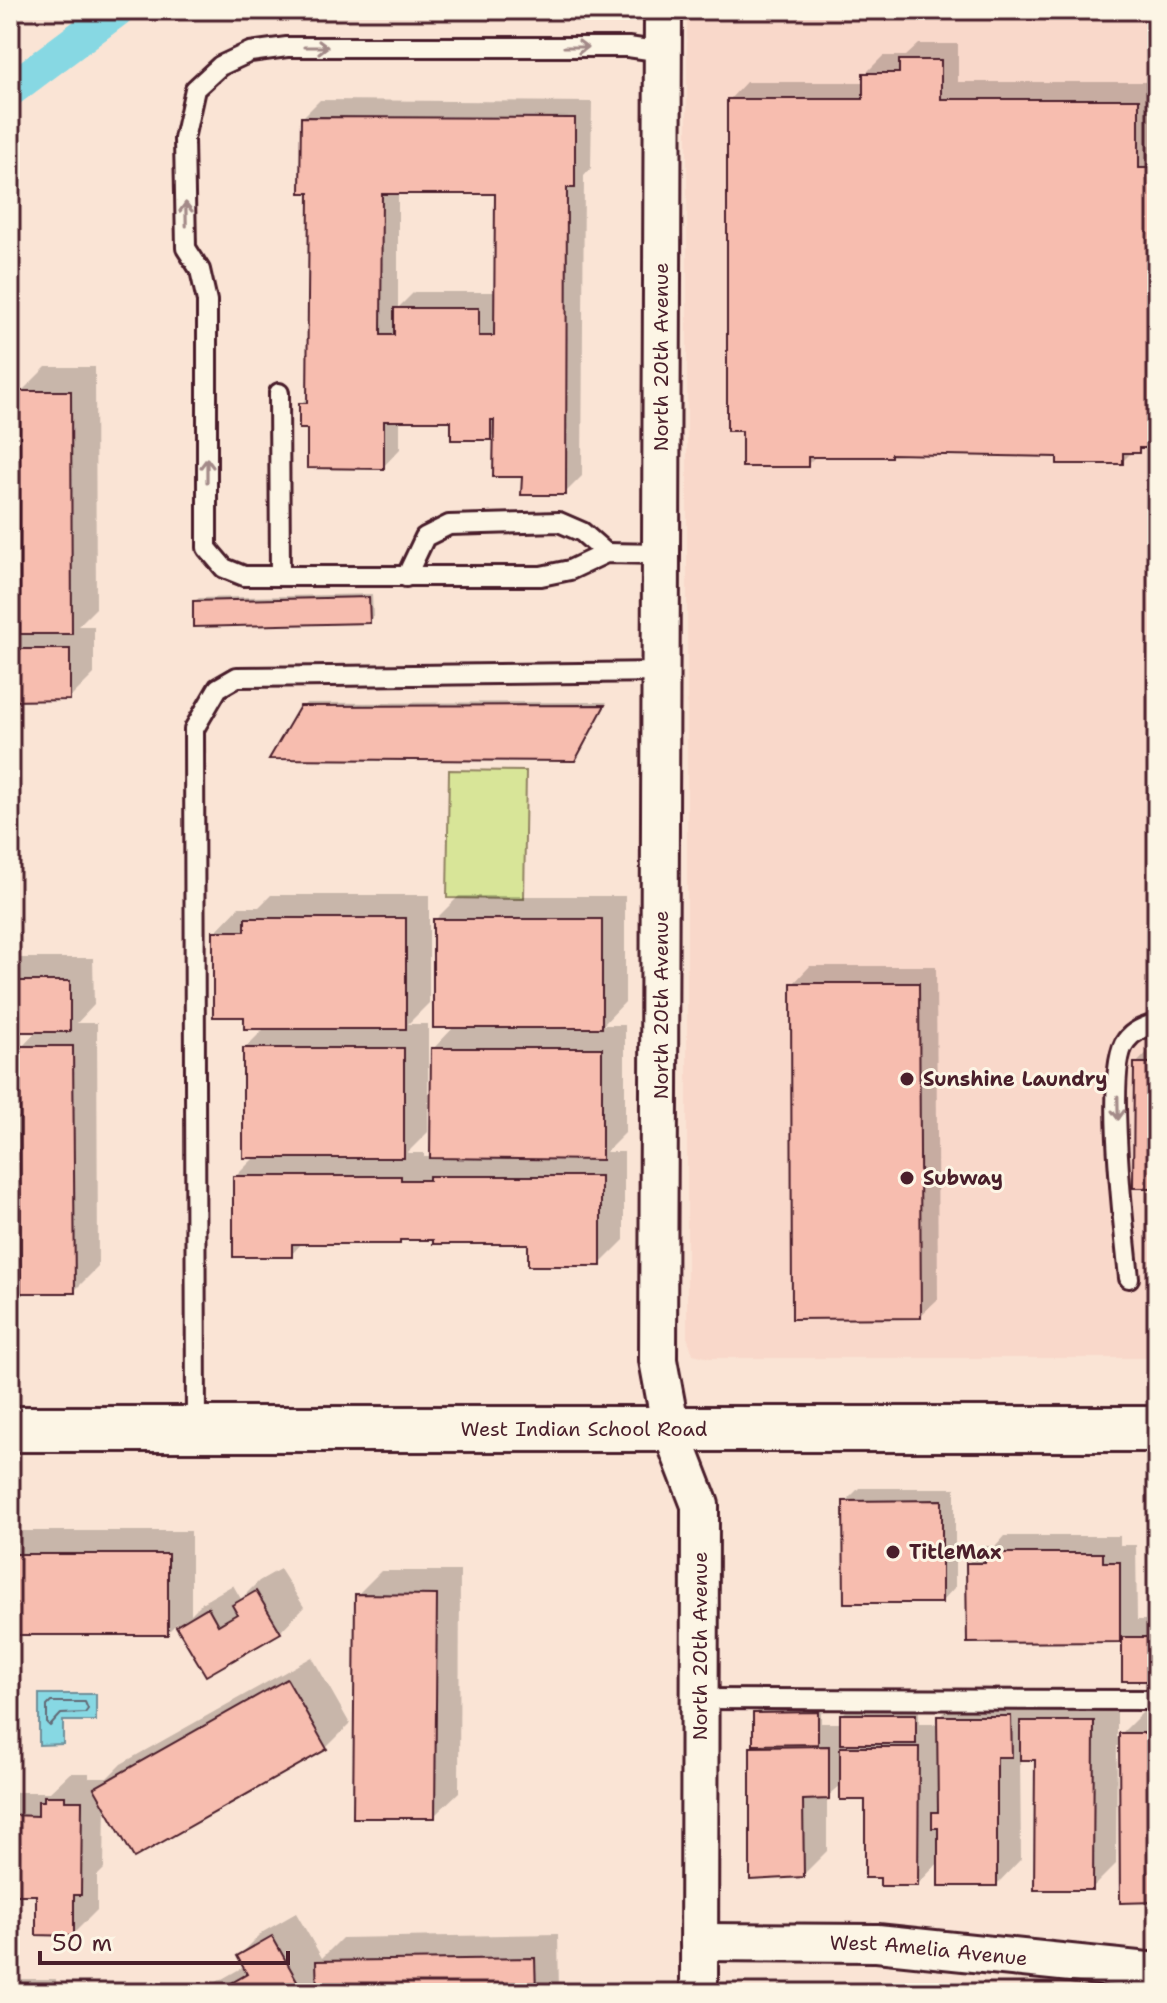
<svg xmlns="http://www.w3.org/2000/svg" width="1167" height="2003" font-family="'Shantell Sans',sans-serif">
  <rect width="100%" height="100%" fill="#fae4d5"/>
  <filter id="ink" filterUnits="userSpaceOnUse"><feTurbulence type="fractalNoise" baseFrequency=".0125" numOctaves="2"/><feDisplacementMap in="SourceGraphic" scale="16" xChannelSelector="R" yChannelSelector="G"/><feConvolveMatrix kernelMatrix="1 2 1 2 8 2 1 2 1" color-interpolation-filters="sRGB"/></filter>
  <g filter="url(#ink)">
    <path fill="#f9d8ca" d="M687,10H1157V1358H710L693,1354L687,1337Z"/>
    <path fill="#d8e598" stroke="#918262" stroke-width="2" d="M449,770L526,771L524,899L447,898Z"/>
    <path fill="#87d8e3" stroke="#6f8e99" stroke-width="2" d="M39,1694H96V1721H63V1744L39,1745Z"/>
    <g fill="#0003" fill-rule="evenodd">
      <path d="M919,44H958V82H1155L1157,446H1143L1138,451H1133L1122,462L1059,455L893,452L890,455H817L807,465L729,100L746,82H865V74L883,56H906Z"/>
      <path d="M320,100L592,102L591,168L584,176L582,476L565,493L496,432L490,438L453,419H400V449L383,467L309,427L301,404L309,395L311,191L303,117ZM398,192H497L496,292H414L398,308Z"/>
      <path d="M10,341H19L20,393L46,367H95L96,608L78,626H94V674L70,698L10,699V626H22V518L10,530V458H22V396L10,407Z"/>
      <path d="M372,594L373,617L369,621L195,601L199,598Z"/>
      <path d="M607,702L578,755L302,708L306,703Z"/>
      <path d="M271,895H429V1003L408,1024H428V1132L407,1153H424V1157H432L433,1049L455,1026L435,920L459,896H625V1002L603,1025H625V1133L606,1152H624V1240L600,1264L530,1242L404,1238L399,1242H303L291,1255L235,1177L256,1156L245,1048L266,1027L246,1015L215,932L239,907H259Z"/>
      <path d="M10,958H93L94,1005L77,1023H97L98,1267L74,1291H27L10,1308V1234H23L22,1174L10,1186V1117H22V1047L38,1030H10Z"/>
      <path d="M810,966H936L938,1299L920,1316L793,984Z"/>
      <path d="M1153,1046H1157V1186L1136,1064Z"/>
      <path d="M859,1488H955V1587L942,1601L845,1502Z"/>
      <path d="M10,1531H191V1614L203,1602L233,1585L241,1599L259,1581L280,1569L304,1607L280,1632L207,1673L177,1623L167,1633H10Z"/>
      <path d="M1005,1536H1120V1545H1136L1137,1620H1157V1678L1124,1640L969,1641L968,1563L986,1546H996Z"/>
      <path d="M381,1571H460L459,1792L434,1816L357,1595Z"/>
      <path d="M312,1657L350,1724L326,1748L105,1803L104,1869L97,1876V1910L73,1934L38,1893H10V1792H50L70,1773H89V1778H107L121,1764Z"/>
      <path d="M964,1693H1035V1709L1047,1697H1117V1738L1145,1710H1157V1900L1121,1746H1117L1116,1864L1092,1888L1037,1758H1020L1021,1859L997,1884L940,1861L918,1884L867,1798L842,1784L827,1797V1851L803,1875L752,1747L755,1744V1714L759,1710L821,1709V1723H842V1715L846,1711H919V1724H939V1717Z"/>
      <path d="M296,1913L322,1958L342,1938L558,1934L559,1993H319L318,1983L309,1993H197L245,1966L239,1956L263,1932Z"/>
      <rect x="10" y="1979" width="46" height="14"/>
    </g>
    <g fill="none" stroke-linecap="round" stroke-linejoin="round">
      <path stroke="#626975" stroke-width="2" d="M51,1702H85L88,1709L85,1713L61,1714L50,1726L47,1723V1706Z"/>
      <path stroke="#87d8e3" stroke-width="34" d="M10,90L117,10"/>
    </g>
    <g fill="#f7bdaf" stroke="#4a1f2b" stroke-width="2" fill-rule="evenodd">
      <path d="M899,60H941V99H1139V168H1157V448H1139V453H1123V464H1057V457L891,454V457H808V467H742V431H727V99H863V73H899Z"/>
      <path d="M301,117L575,118V188H567L566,495H521L522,477H493L494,420H491V440H451V421H384V469L307,468V429H299V403H307L309,193H300ZM382,194H495L494,336H479V308H394V335H381Z"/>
      <path d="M20,391H71L72,634H20Z"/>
      <path d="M369,597L370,623L193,627V601Z"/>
      <path d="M10,649H70V700L10,701Z"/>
      <path d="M605,705L575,761L269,759L300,706Z"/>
      <path d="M245,918H406V1029H244V1017H213V931H245Z"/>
      <rect x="433" y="919" width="169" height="109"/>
      <rect x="10" y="981" width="60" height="51"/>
      <path d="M791,983H919L921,1318L792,1319Z"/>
      <path d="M20,1046H73L75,1293H21Z"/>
      <rect x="243" y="1048" width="161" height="110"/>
      <path d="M431,1048H602V1160L430,1158Z"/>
      <path d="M1134,1063H1157V1188H1133Z"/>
      <path d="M233,1176H401V1180H429V1176H601V1266H528V1244H433V1240H400V1244H292V1257H233Z"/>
      <path d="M942,1500V1603H844L843,1501Z"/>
      <path d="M985,1553H1103V1562H1120V1642L967,1643L966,1563H985Z"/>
      <rect x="10" y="1554" width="158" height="81"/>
      <path d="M256,1591L281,1633L206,1676L176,1626L208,1607L218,1625L237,1614L232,1605Z"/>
      <path d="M355,1594L437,1595L435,1818H353Z"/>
      <rect x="1122" y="1637" width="35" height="44"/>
      <path d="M287,1679L327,1749L134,1858L94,1788Z"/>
      <path d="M818,1712V1744L753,1745V1713Z"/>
      <rect x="840" y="1714" width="76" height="30"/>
      <path d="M937,1716H1011L1012,1757H997V1886H938V1828H932V1812H938Z"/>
      <path d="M1020,1721H1094L1093,1890H1034L1035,1760H1020Z"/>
      <path d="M1119,1733H1157V1902L1120,1903Z"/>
      <path d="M829,1746V1799L803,1800L804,1877L750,1880V1747Z"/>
      <path d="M840,1747H919L918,1886H880V1878H865V1800H840Z"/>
      <path d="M44,1796H65V1801H82L81,1895H74V1936L36,1935V1895H10V1815L38,1816V1801H44Z"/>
      <path d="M272,1936L304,1993H214L247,1974L237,1956Z"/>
      <path d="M535,1958L536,1993H317L316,1961Z"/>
    </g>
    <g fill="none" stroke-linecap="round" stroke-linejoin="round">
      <defs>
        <g id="lane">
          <path d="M279,393L280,576"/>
          <path d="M661,554L606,553L570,570L541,576H244L224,568L207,548V301L200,270L186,248L184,139L195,89L220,66L250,52L287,47H628L663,52"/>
          <path d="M406,577L425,537L449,525L559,522L582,532L606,553"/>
          <path d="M1129,1278C1125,1237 1104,1068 1126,1041C1134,1030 1145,1027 1157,1023"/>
          <path d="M196,1430L194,729L218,688L237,677L661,672"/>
          <path d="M700,1699L1157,1700"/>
        </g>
        <g id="street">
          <path d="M663,10L658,1360L671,1430L700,1505L699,1993"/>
          <path id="s1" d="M699,1942L877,1943L1157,1972"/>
        </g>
        <g id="secondary">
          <path id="s2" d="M10,1429H1157"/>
        </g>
      </defs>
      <use href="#lane" stroke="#4a1f2b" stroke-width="24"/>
      <use href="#street" stroke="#4a1f2b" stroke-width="42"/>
      <use href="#secondary" stroke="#4a1f2b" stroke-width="50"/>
      <use href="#lane" stroke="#fcf5e5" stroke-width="18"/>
      <use href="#street" stroke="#fcf5e5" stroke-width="36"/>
      <use href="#secondary" stroke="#fcf5e5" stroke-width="44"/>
    </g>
    <defs><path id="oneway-shaft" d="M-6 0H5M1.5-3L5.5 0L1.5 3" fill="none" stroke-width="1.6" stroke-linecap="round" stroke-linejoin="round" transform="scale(2)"/></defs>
    <g stroke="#a38a88">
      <use href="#oneway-shaft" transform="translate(316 47)"/>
      <use href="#oneway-shaft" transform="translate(576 47)"/>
      <use href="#oneway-shaft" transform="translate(186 214) rotate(-91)"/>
      <use href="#oneway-shaft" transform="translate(207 470) rotate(-90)"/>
      <use href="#oneway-shaft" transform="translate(1118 1108) rotate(89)"/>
    </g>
  </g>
  <g fill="#4a1f2b" stroke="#fcf5e5" stroke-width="3">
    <circle cx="907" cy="1079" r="8"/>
    <circle cx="907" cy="1178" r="8"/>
    <circle cx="893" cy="1552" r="8"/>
  </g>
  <g text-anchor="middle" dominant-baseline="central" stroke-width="6" stroke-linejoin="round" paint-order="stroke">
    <g font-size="20" fill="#4a1f2b" stroke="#fcf5e5">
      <text transform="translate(661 357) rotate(-90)">North 20th Avenue</text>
      <text transform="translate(661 1005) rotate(-90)">North 20th Avenue</text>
      <text stroke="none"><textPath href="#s2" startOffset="574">West Indian School Road</textPath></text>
      <text transform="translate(700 1646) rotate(-90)">North 20th Avenue</text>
      <text stroke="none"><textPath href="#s1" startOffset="230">West Amelia Avenue</textPath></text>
    </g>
    <g font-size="20" font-weight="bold" fill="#4a1f2b" stroke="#fcf5e5" text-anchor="start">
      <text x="923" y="1079">Sunshine Laundry</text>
      <text x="923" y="1178">Subway</text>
      <text x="909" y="1552">TitleMax</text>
    </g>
  </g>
  <rect width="1167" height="2003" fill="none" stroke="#fcf5e5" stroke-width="40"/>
  <rect x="20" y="20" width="1127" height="1963" fill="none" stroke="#4a1f2b" stroke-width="3" filter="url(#ink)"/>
  <path d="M40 1951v12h248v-12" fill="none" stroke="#4a1f2b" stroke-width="4"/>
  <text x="52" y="1951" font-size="24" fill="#4a1f2b" stroke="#fcf5e5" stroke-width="6" paint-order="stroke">50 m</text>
</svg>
